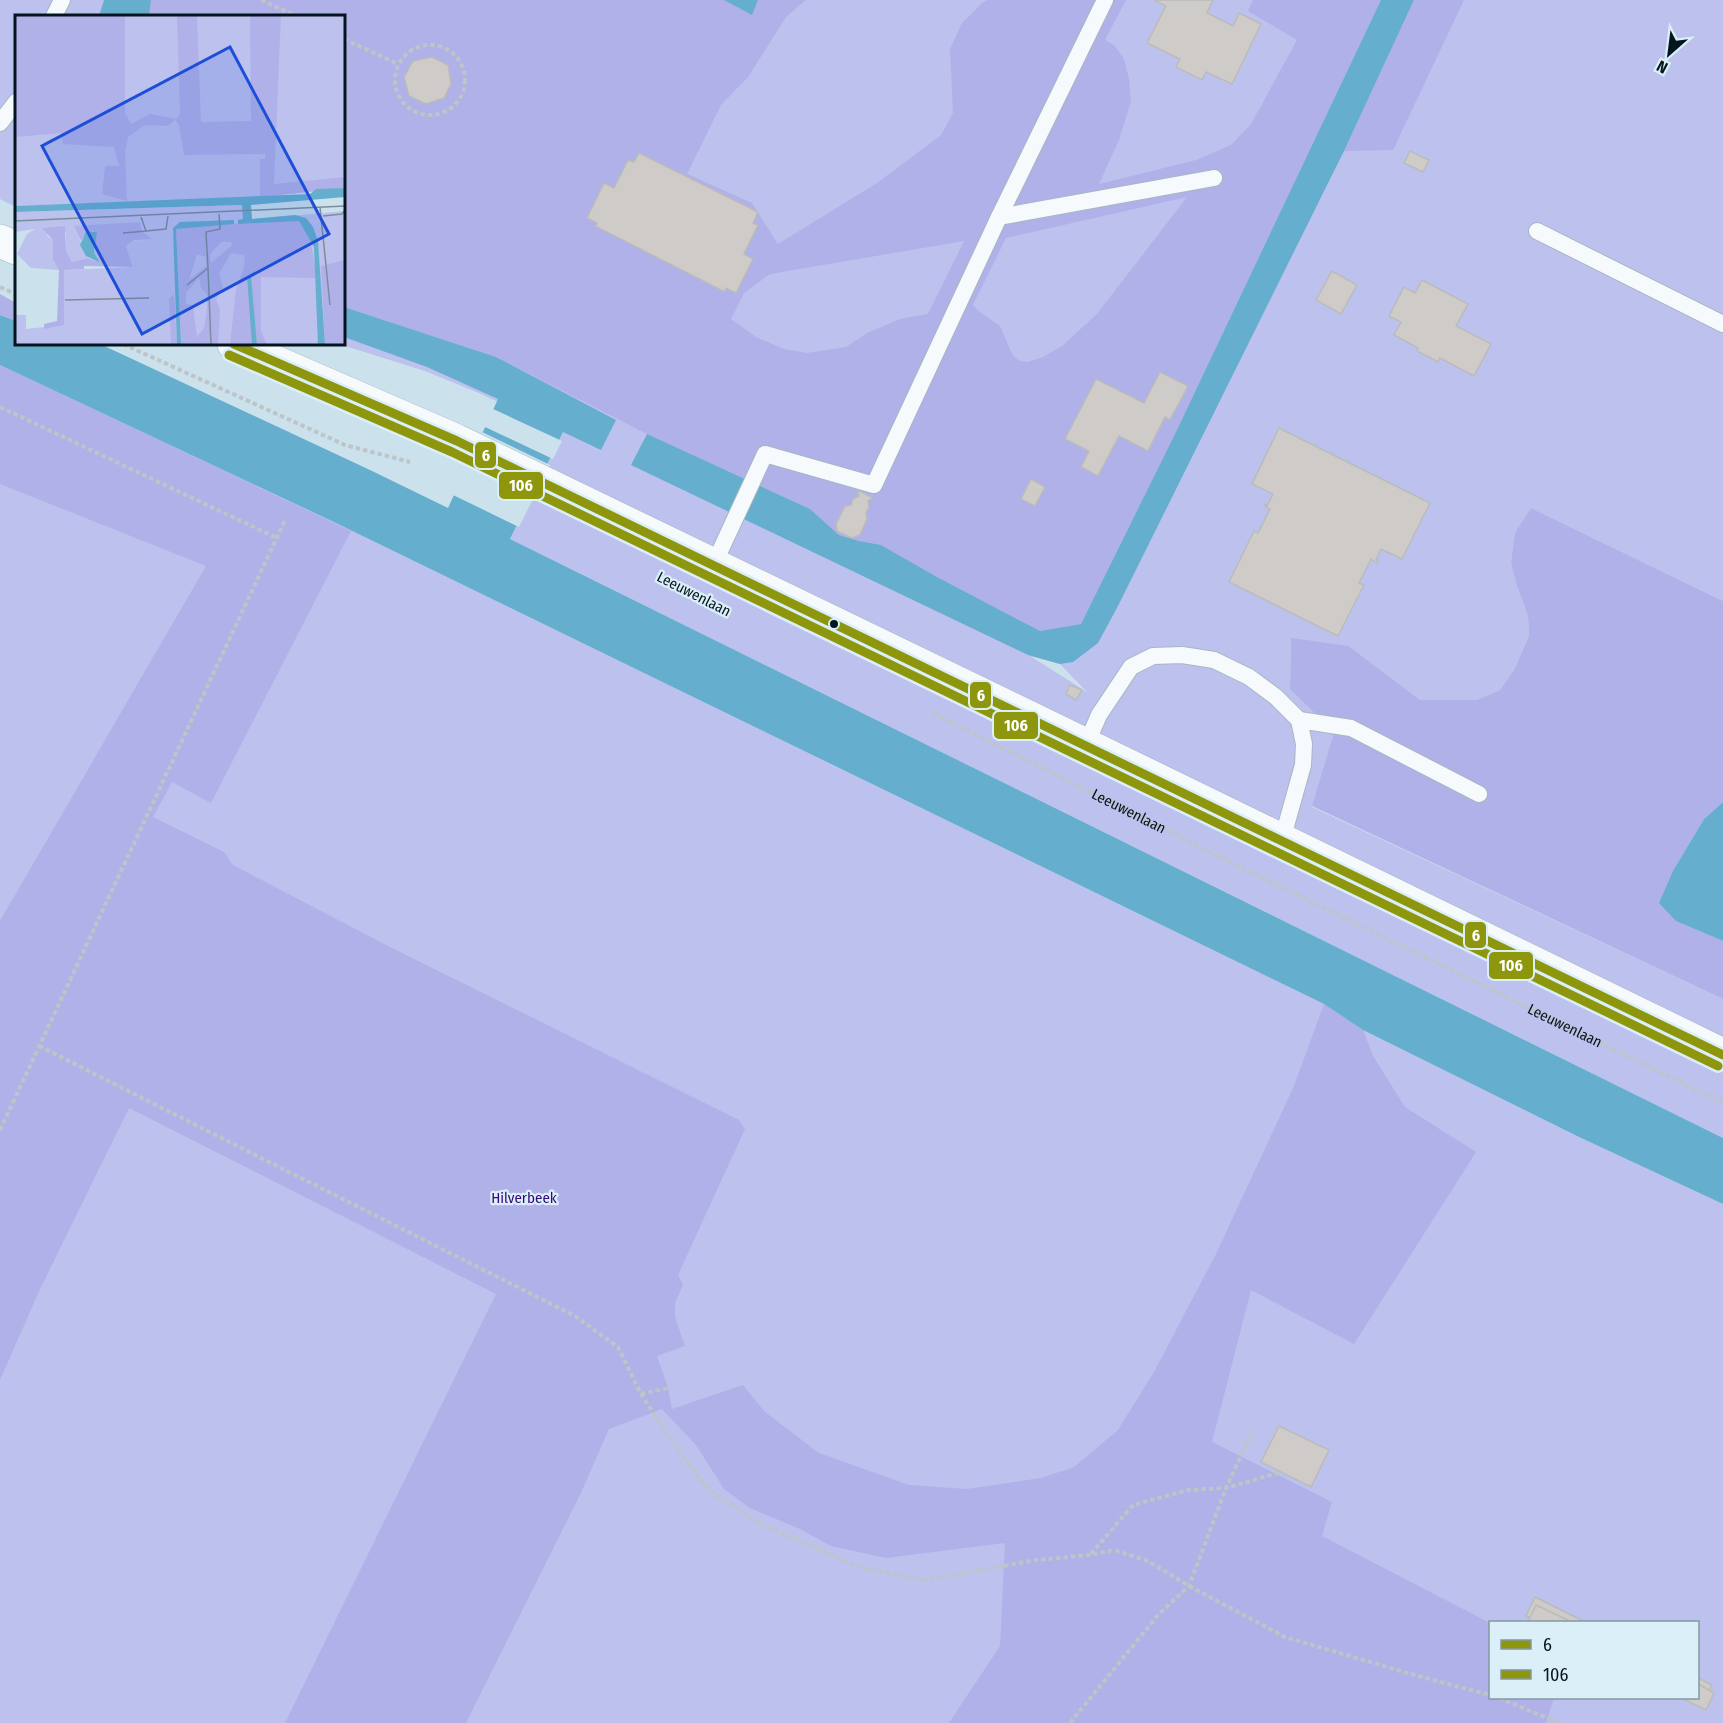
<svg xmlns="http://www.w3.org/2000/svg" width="1723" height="1723" font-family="'Fira Sans Condensed',sans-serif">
  <rect width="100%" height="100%" fill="#cbe1ec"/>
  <g fill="#bdc1ed" fill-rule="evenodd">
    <path d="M0,0H1723V601L1531,508L1511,564L1516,583L1528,616L1529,636L1515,668L1500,690L1476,700H1420L1349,646L1291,639L1290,688L1334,732L1312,807L1723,999V1138L510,539L563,432L479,393L425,371L339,344H344V16H16V207L0,199ZM1030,656L1060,664L1087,692Z"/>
    <path d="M0,365L338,524L1324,1004L1363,1030L1579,1137L1723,1204V1723H0ZM1490,1622H1698V1698H1490Z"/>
  </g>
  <g fill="#b0b1e8" fill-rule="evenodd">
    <path d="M151,0H724L752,14L758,0H806L786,17L748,77L721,105L687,174L752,203L778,244L877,183L941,135L953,113L950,49L962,23L982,3L988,0H1126L1105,40L1114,45L1124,59L1129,79L1131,101L1119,140L1099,184L1196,160L1231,145L1251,124L1297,40L1248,11L1253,0H1381L1175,434L1081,624L1040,631L937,577L881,545L859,541L839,535L810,509L647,434L496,357L344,307V16H149ZM1187,197L1097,314L1062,346L1043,357L1028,362L1020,361L1013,356L1000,326L978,311L973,305L1006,238ZM964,241L928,314L900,319L867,333L846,347L807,353L784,349L756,337L731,319L744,293L770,274Z"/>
    <path d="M1414,0H1464L1393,150L1344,151Z"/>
    <path d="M0,294L16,303V321L0,315Z"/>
    <path d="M0,365L351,531L211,803L172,782L153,817L224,852L233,865L388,946L739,1120L745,1129L678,1275L683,1285L675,1303V1317L685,1346L657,1356L668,1388L672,1409L743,1385L765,1412L819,1453L909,1485L967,1489L1041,1478L1074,1467L1118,1430L1154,1372L1216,1254L1294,1086L1324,1004L1363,1030L1373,1056L1405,1107L1476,1152L1354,1344L1251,1290L1212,1442L1332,1502L1322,1536L1490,1623V1698H1554L1546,1723H949L1000,1646L1005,1543L886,1558L831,1546L800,1529L750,1508L724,1489L696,1445L662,1409L609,1429L580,1495L466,1723H285L496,1294L129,1108L41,1287L0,1380V921L206,566L0,484Z"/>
    <path d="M1531,508L1723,601V802L1704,819L1674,869L1677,921L1723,941V999L1312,806L1334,732L1290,689L1291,638L1349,646L1420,700H1476L1500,690L1515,668L1529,636L1528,616L1516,583L1511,564L1515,533Z"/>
  </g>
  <g fill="#66aece">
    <path d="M104,0H151L149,16H99Z"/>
    <path d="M724,0H758L752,15Z"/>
    <path d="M1381,0H1414L1344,151L1118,606L1098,643L1073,662L1060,664L1028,655L631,465L647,434L810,509L839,535L859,541L881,545L937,577L1040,631L1081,624L1175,434Z"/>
    <path d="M344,307L496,357L616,420L601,450L563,432L510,539L1723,1138V1204L1579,1137L1363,1030L1324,1004L338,524L0,365V315L16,321V344H100L370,470L448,508L498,399L427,367L344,337Z"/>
    <path d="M1723,802V941L1676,921L1659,903L1674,869L1704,819Z"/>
  </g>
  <g fill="#cbe1ec">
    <path d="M491,408L562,441L553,459L483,426Z"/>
    <path d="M480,431L550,465L519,527L451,494Z"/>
  </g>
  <g fill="#cfcbc8" stroke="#babcbc" stroke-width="1.5">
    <path d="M1154,0H1213L1207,13L1233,26L1239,13L1261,24L1232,84L1206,72L1202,80L1176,67L1180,59L1147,43L1166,6Z"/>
    <path d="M432,57L448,65L451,84L444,98L426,104L409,96L404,77L413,61Z"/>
    <path d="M1410,151L1429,160L1423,172L1404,163Z"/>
    <path d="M639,153L758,212L753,223L758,225L744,254L753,259L736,293L726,288L725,292L595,226L597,223L587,218L604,183L614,188L628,160L634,162Z"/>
    <path d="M1332,271L1357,285L1341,314L1316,300Z"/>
    <path d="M1422,280L1468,304L1456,326L1491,344L1474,376L1440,358L1438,362L1417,351L1418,348L1394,335L1401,322L1389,316L1404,287L1415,293Z"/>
    <path d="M1160,372L1188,386L1170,420L1165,417L1148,451L1119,436L1098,476L1081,467L1089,451L1065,439L1096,379L1144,403Z"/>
    <path d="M1279,428L1430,503L1402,559L1381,549L1376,559L1378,561L1377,563L1371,559L1359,583L1364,585L1338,636L1229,582L1254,531L1258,533L1270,509L1264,506L1265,504L1267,506L1273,494L1252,484Z"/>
    <path d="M1031,479L1045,487L1035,506L1021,499Z"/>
    <path d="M857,490L873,498L868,501L869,507L866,513L867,519L860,535L852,538L837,531L836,524L845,506L851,505L853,499L859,496Z"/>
    <path d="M1070,685L1082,690L1076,700L1066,694Z"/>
    <path d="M1279,1426L1329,1450L1311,1487L1261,1462Z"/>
    <path d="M1535,1597L1585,1622H1540L1526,1616Z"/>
    <path d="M1536,1605L1572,1622H1528Z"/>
    <path d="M1698,1678L1712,1685L1703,1704L1691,1698H1698Z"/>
    <path d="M1698,1684L1714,1693L1706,1710L1681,1698H1698Z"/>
  </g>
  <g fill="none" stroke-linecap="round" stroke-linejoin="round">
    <defs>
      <g id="lane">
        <path d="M54,16L62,0"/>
        <path d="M0,123L16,102"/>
        <path d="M999,217L1105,0"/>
        <path d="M1537,231L1723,324"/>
        <path d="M714,564L765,454L874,485L999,217L1214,178"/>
        <path d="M1086,745L1099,715L1131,667L1153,656L1182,655L1214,660L1249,677L1276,697L1299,720"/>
        <path d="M1282,840L1303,765L1304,744L1299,720L1351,728L1479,794"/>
      </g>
      <g id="secondary">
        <path d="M0,241L16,248"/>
        <path d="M234,344L457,441L1086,745L1723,1055"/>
      </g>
    </defs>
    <use href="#lane" stroke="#a5b8c2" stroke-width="18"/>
    <use href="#secondary" stroke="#a5b8c2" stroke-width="34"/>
    <g stroke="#bdc5c8" stroke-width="4" stroke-dasharray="4.5 3" stroke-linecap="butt">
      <path d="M261,0L296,16"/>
      <path d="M344,39L398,64"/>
      <circle cx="430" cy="80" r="35"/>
      <path d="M0,287L16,294"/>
      <path d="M123,344L345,445L410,462"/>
      <path d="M0,407L277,538"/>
      <path id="s1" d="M933,713L1208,851L1723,1103"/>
      <path d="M39,1046L575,1316L618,1347L641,1394L681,1454L711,1492L761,1524L862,1568L924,1580L1036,1560L1090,1555L1114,1550L1148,1561L1189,1586L1285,1637L1411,1674L1490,1695"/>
      <path d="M0,1130L286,518"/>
      <path d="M641,1394L668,1388"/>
      <path d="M1091,1554L1133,1505L1188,1490L1226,1488L1281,1472"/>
      <path d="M1499,1698L1559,1723"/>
      <path d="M1070,1723L1158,1615L1189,1586L1226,1488L1254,1428"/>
    </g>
    <use href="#lane" stroke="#f7fafc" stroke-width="16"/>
    <use href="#secondary" stroke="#f7fafc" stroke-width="33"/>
    <defs>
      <path id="bus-1" d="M234,344L457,441L1723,1055"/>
      <path id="bus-2" d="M229,355L452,452L1718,1066"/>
    </defs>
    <use href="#bus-1" stroke="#dbeff9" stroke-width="14"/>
    <use href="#bus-2" stroke="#dbeff9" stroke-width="14"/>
    <use href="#bus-1" stroke="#8e960e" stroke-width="9"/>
    <use href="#bus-2" stroke="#8e960e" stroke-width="9"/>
  </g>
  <circle fill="#03151e" stroke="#dbeff9" stroke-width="2" cx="834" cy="624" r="5"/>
  <g text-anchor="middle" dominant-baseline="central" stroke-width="4.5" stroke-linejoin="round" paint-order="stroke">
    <g font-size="15" fill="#03151e" stroke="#dbeff9">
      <text transform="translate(694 594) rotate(27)">Leeuwenlaan</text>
      <text stroke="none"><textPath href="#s1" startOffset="219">Leeuwenlaan</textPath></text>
      <text stroke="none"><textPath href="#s1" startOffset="705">Leeuwenlaan</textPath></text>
    </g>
    <g font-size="15" fill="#360a79" stroke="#dbeff9">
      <text x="524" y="1198">Hilverbeek</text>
    </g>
  </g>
  <g transform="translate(15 15)">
    <rect width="330" height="330" fill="#cbe1ec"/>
    <path d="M0,0H330V173L247,182L0,191ZM228,190L229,205L330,196V330H0V300H11V314L49,310V255L118,252L111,231L119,225L130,227L59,211L73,243L57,247L51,235V217L31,220L38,225V245L44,255L16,253L2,239L12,219L20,214L0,217V197Z" fill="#bdc1ed"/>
    <path d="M0,0H110V98L116,109L135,99L161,104L165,99L162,0H182L186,107L236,106L235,0H266L259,169L330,162V173L245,182V144H250V139L169,140L164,110L160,105L153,111L130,110L113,122L110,137L112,186L87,179L90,151H104L99,132L48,129L46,118L0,122ZM273,204L284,206L294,217L302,263L246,262V316L252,330H242L235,261L237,330H215L221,274L230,249L229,240L216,238L204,259L208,272L201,284L205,294L203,330H166L161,214ZM206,227H216L217,230L196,248L195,239ZM182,239L191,242V251L174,265ZM184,263L186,273L192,279V294L189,313L182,322L178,290L171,289V278ZM125,207L127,216L137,224L119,225L111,231L118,252L69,251V254L49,255V310L29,314V309L42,306L44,255L38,245V225L27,213L50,211L51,235L57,247L73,243L85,248L79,237V216L71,217L66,226L59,211ZM330,245V330H310L306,251ZM159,280L162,330H156L154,283Z" fill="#b0b1e8" fill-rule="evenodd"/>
    <path d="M330,173V182L236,190L237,204L280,200L291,203L298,212L303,226L310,330H303L299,232L284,206L223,209V205L228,204L227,190L0,197V191L295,179L301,174ZM219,205V209L161,214L166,330H162L158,213L165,207ZM71,216L82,217L79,237L85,248L71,241L65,230ZM232,261H236L242,330H237Z" fill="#66aece"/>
    <path fill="none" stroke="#7b8f9a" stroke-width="1.5" d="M305,192L315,290M308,201L327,199L330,195M0,206L330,191M131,216L151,214L153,201M108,218L131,216L126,202M193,253L196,330M172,270L193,253L191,217L205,214L204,199M50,285L134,283"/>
    <path fill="#1d4ed8" fill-opacity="0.15" stroke="#1d4ed8" stroke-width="3" d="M215,32L314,219L127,319L27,131Z"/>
    <rect width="330" height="330" fill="none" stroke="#03151e" stroke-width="3"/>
  </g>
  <g stroke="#dbeff9" stroke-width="2">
    <rect x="474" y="441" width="23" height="28" rx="6" fill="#8e960e"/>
    <rect x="498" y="471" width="46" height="29" rx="6" fill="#8e960e"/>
    <rect x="969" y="681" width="23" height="28" rx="6" fill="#8e960e"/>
    <rect x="993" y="711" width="46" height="29" rx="6" fill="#8e960e"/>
    <rect x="1464" y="921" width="23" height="28" rx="6" fill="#8e960e"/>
    <rect x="1488" y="951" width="46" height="29" rx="6" fill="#8e960e"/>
  </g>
  <g font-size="16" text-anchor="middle" font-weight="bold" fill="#fff">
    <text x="486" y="461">6</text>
    <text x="521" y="491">106</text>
    <text x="981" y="701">6</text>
    <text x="1016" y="731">106</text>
    <text x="1476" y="941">6</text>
    <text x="1511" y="971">106</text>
  </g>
  <rect x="1489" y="1621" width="210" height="78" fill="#dbeff9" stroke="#8598a1" stroke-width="1.5"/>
  <rect x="1501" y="1640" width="30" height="9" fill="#8e960e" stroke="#8598a1" stroke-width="1.5"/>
  <text x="1543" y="1651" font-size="18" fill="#03151e">6</text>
  <rect x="1501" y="1670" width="30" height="9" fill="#8e960e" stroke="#8598a1" stroke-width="1.5"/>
  <text x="1543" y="1681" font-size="18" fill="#03151e">106</text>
  <g transform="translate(1669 54) rotate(208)" stroke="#dbeff9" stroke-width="4.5" paint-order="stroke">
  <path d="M0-4.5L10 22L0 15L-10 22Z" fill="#03151e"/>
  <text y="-9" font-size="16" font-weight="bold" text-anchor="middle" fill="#03151e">N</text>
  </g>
</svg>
